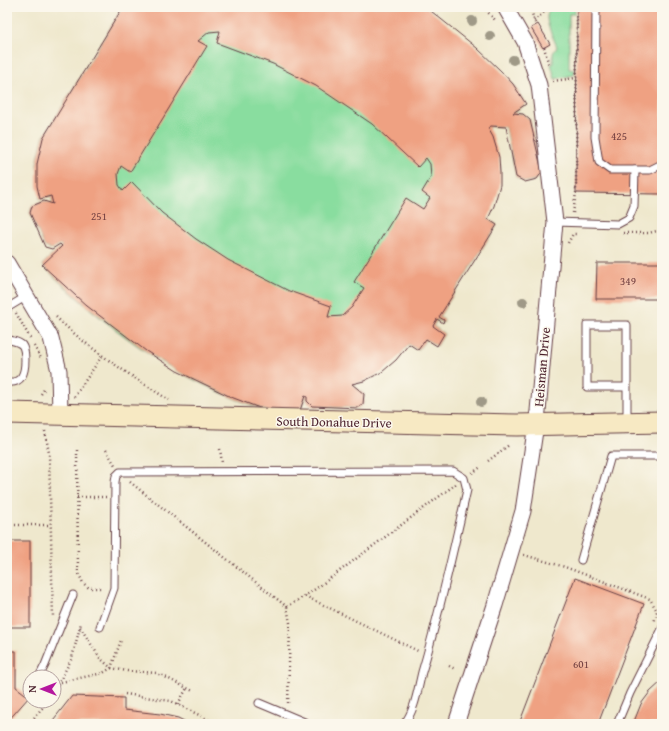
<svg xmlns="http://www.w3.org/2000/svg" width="669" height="731" font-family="'Gentium Book Plus',serif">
  <rect width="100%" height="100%" fill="#fbf7ec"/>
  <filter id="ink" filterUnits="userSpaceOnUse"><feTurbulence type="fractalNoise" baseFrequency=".025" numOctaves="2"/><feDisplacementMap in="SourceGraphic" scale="8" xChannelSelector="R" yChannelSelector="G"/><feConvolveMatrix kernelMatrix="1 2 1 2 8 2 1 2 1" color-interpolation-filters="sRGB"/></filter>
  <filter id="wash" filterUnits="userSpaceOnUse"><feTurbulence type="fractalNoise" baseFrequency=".012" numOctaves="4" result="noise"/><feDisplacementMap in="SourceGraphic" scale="16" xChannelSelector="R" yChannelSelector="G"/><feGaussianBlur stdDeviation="0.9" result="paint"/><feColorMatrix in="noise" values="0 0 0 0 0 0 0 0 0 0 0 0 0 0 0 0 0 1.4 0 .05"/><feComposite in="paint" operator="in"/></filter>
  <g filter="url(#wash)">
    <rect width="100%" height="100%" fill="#efe8cd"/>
    <g fill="#89dd9f" stroke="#6a7e65">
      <path d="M123,7H426L513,84L526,104L514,113L523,114L530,120L542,172L537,179L525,182L516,177L506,127L491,126L488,128V219L497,225L439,317L444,320L443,323L437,320L433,326L444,334L437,346L426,339L418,350L409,344C393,364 377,377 352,384L364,394L363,404L358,408L312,406L307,401V397H305L296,422C255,407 214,392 176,370C127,342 83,305 42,265L62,246L60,244L52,249L45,247L30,213L32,206L44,201L53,204L51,196L40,199L37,164L43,138Z"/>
      <path d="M552,7H575V14H569V69L575,70L574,75L555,79L551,64H553V53L557,47C553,35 540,17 552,7Z"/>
    </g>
    <g id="blocks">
      <g fill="#efa182" fill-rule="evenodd">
        <path d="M123,7H426L477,48L501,71L513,84L526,104L513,113L523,114L530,120L542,172L537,179L525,182L516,177L506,127L491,126L488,128L493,137L499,157L500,172V185L494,206L488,219L497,225L439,317L444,320L443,323L437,319L433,326L444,334L437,346L426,339L418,350L409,344L396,360L382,372L364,381L352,384L364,394L363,404L358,408L312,406L307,401V397L305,396L296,422L231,397L177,371L146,351L87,306L42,265L62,246L60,244L52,249L45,247L30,213L32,206L44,201L53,204L51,196L40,199L37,186V164L43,138ZM220,31L217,43L273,64L316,86L372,124L418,167L426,158L430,164L431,177L422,192L430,198L423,209L406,198L354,282L364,288L352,307L342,316L328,317L331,306L289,291L228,260L196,239L162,213L132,182L123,191L119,185L118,174L121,166L130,172L207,46L198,41L209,32Z"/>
        <path d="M577,7H662V194L576,193Z"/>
        <path d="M538,24L550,44L543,48L531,28Z"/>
        <path d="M597,263H661L660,299H596Z"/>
        <rect x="7" y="541" width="23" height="86"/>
        <path d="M575,578L644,604L598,724H519Z"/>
        <path d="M7,651H16V687L29,697L7,722Z"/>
        <path d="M662,681V724H633L641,704L650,692Z"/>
        <path d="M72,696L124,698V710L160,714L178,718L190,724H50Z"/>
      </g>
    </g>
  </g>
  <g filter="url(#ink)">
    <use href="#blocks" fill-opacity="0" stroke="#633d43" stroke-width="1"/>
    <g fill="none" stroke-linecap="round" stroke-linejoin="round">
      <defs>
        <g id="lane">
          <path d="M596,7L595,137L599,162L610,170H650L662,164"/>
          <path d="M555,222L618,224L629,218L634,206L635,170"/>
          <path d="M7,308L27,296"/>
          <path d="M7,339C12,341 18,341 22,345C25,349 25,355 25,360C25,373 22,384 7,382"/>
          <path d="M627,387H587V325H627V421"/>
          <path d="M581,560L611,456H662"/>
          <path d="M100,627L114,588L115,482L116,476L120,472L453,471L464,478L467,490C453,551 440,612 422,672C418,688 415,711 404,724"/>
          <path d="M39,677L45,665L73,595"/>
          <path d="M259,703L309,724"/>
          <path d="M617,724L630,693L662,629"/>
        </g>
        <g id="street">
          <path d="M7,263L51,338L59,371L60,414"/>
          <path d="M456,724L495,605L523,511L538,411L555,222L539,85L525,42L505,7"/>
        </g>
        <path id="secondary" d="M7,413L517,425L662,422"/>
      </defs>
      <use href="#lane" stroke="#633d43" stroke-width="9"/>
      <use href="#street" stroke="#633d43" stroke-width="17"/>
      <use href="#secondary" stroke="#633d43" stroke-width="23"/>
      <g stroke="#633d43" stroke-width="2.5" stroke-dasharray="1 3" stroke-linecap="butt">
        <path d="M483,7L496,21"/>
        <path d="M530,7L536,26"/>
        <path d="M534,21L550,7"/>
        <path d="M544,47L549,66"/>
        <path d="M553,81L576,78"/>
        <path d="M573,213L576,193L577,7"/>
        <path d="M623,233H648L662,230"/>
        <path d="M568,243L573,234H576"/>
        <path d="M16,313L30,338"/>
        <path d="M56,317C90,350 130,375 169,400"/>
        <path d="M34,346L41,358"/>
        <path d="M41,394L45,388"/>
        <path d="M74,397L102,356"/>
        <path d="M45,431L49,453L53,618"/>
        <path d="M220,449L222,463"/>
        <path d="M77,450L78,572L83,583L89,588H103"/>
        <path d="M106,450L115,465"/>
        <path d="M488,461L509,445"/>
        <path d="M472,473L481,467"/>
        <path d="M130,482L287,607L290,623L288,705"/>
        <path d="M77,497H107"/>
        <path d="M7,525H51"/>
        <path d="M524,555L565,567L650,599L657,611L654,623"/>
        <path d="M305,596L418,651"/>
        <path d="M287,607L317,588L456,484"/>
        <path d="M80,627L100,658L111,668L127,671L157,673L193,691"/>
        <path d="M449,666L455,669"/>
        <path d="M61,682L103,673L111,668L121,640"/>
        <path d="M54,692L72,658L81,623"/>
        <path d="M125,694L171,701L217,724"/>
        <path d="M178,704L187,688"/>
        <path d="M29,724L48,701"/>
      </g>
      <use href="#lane" stroke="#fff" stroke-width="7"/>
      <use href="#street" stroke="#fff" stroke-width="15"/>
      <use href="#secondary" stroke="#f7e9c3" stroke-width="21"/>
    </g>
    <g fill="#9f9987">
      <circle cx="472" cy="21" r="5"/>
      <circle cx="490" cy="36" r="5"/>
      <circle cx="513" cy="60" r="5"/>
      <circle cx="523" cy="302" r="5"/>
      <circle cx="481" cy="402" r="5"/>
    </g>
  </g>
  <g text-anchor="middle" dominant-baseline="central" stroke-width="3" stroke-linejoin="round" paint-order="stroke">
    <g font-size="11" fill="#734041">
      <text x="619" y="136">425</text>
      <text x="99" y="216">251</text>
      <text x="628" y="281">349</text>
      <text x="581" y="664">601</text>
    </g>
    <g font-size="13" fill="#4a1f2b" stroke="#fbf7ec">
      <text transform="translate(542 367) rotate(-85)">Heisman Drive</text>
      <text transform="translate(334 422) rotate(1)">South Donahue Drive</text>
    </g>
  </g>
  <rect width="669" height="731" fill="none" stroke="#fbf7ec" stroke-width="24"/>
  <g transform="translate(42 689) rotate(270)"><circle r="19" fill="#fbf7ec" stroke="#b4a19f"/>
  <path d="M0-3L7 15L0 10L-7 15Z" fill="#b5179e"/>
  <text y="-6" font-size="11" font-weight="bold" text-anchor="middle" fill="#4a1f2b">N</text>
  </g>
</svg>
